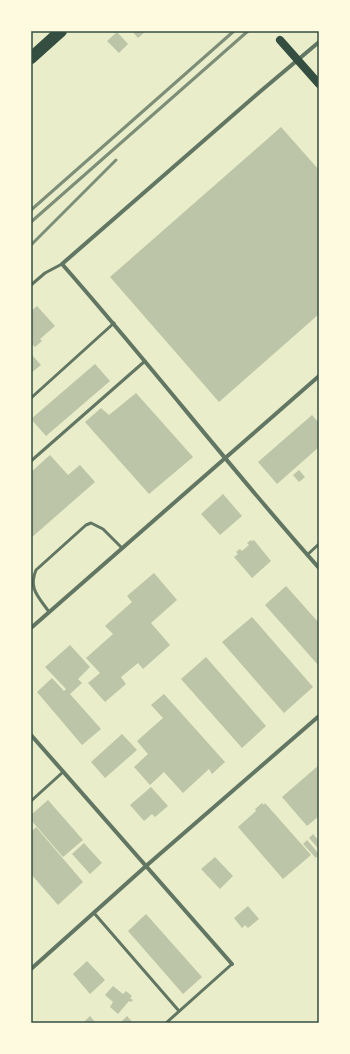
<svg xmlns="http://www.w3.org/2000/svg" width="350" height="1054" font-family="Karla,sans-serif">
  <rect width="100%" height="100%" fill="#e9edc9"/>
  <g fill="#bcc5a7">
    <path d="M132,31H146L138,38Z"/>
    <path d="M117,32L128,44L119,53L107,41Z"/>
    <path d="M281,127L319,170V314L219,402L110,277Z"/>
    <path d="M37,306L55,326L40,339L42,341L35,347L33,345L31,346V311Z"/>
    <path d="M31,354L41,365L31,373Z"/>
    <path d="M95,364L110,381L46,436L31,419Z"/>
    <path d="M136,393L193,457L149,494L85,422L101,408L109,415Z"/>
    <path d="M312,415L319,423V447L277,484L258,462Z"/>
    <path d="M50,455L68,475L80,465L95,482L31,538V472Z"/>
    <path d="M299,470L305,477L299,482L293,475Z"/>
    <path d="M223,494L242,516L220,535L201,514Z"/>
    <path d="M251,540L252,541L254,540L271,561L252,578L234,557L238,554L236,552L240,549L242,551L249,545L247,543Z"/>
    <path d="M154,573L177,600L151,623L170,645L143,669L138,663L121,677L126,684L105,702L88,683L100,673L86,658L113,634L105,626L132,602L127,596Z"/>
    <path d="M286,586L319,623V666L265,605Z"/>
    <path d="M252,617L313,687L284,713L222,642Z"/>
    <path d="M70,645L90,667L78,679L82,683L70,694L101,729L82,745L37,692L52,678L64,691L66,689L45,667Z"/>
    <path d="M206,657L266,726L242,748L181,679Z"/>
    <path d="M164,694L225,762L212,774L209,769L183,793L164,772L150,785L134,767L148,754L137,741L163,718L151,705Z"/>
    <path d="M122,734L137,750L105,778L91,762Z"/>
    <path d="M319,765V816L307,826L282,797Z"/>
    <path d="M151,787L168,806L155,817L152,814L144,821L130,805Z"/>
    <path d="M48,800L83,840L63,857L31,820V815Z"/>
    <path d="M262,803L264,805L265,803L311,855L283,879L238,827L256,811L255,809Z"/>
    <path d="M36,827L83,882L58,905L31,874V832Z"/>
    <path d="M313,834L319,841V849L309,838Z"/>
    <path d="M307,840L319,854L316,858L303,844Z"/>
    <path d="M84,843L102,863L90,874L72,854Z"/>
    <path d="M215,857L233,876L220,889L201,869Z"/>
    <path d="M248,906L259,919L248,928L245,925L242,928L234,918Z"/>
    <path d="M146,914L202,977L183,994L128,931Z"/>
    <path d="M87,961L105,980L90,994L73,974Z"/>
    <path d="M113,986L123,994L126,991L132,996L130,998L133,1000L131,1002L129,1001L118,1014L110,1007L113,1002L105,995Z"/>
    <path d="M90,1016L96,1023H83Z"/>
    <path d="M127,1016L133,1023H120Z"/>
  </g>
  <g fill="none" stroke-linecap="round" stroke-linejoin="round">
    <g stroke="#617663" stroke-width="3">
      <path d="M31,285L45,273L62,264"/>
      <path d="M31,398L114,323"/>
      <path d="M31,461L145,361"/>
      <path d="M307,555L319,544"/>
      <path d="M49,612C39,597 28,589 36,570L86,525L91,523L103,529L122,548"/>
      <path d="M31,801L63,772"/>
      <path d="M94,913L179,1011"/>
      <path d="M166,1023L232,964"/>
    </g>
    <g stroke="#617663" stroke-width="4">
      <path d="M319,42L262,90L62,264C150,364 231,469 319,568"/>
      <path d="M31,628L319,376"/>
      <path d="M31,735L232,964"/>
      <path d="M31,969L146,866L319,716"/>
    </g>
    <path stroke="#344e41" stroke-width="8" d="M280,40L319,84"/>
    <path stroke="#344e41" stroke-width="12" d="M31,58L61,31"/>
    <g stroke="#7c8e77" stroke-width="3">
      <path d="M31,210L234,31"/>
      <path d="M31,222L248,31"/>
      <path d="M31,245L116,160"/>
    </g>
  </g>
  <rect width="350" height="1054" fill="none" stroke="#fefae0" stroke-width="64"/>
  <rect x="32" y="32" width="286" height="990" fill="none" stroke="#344e41" stroke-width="1.5"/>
</svg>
